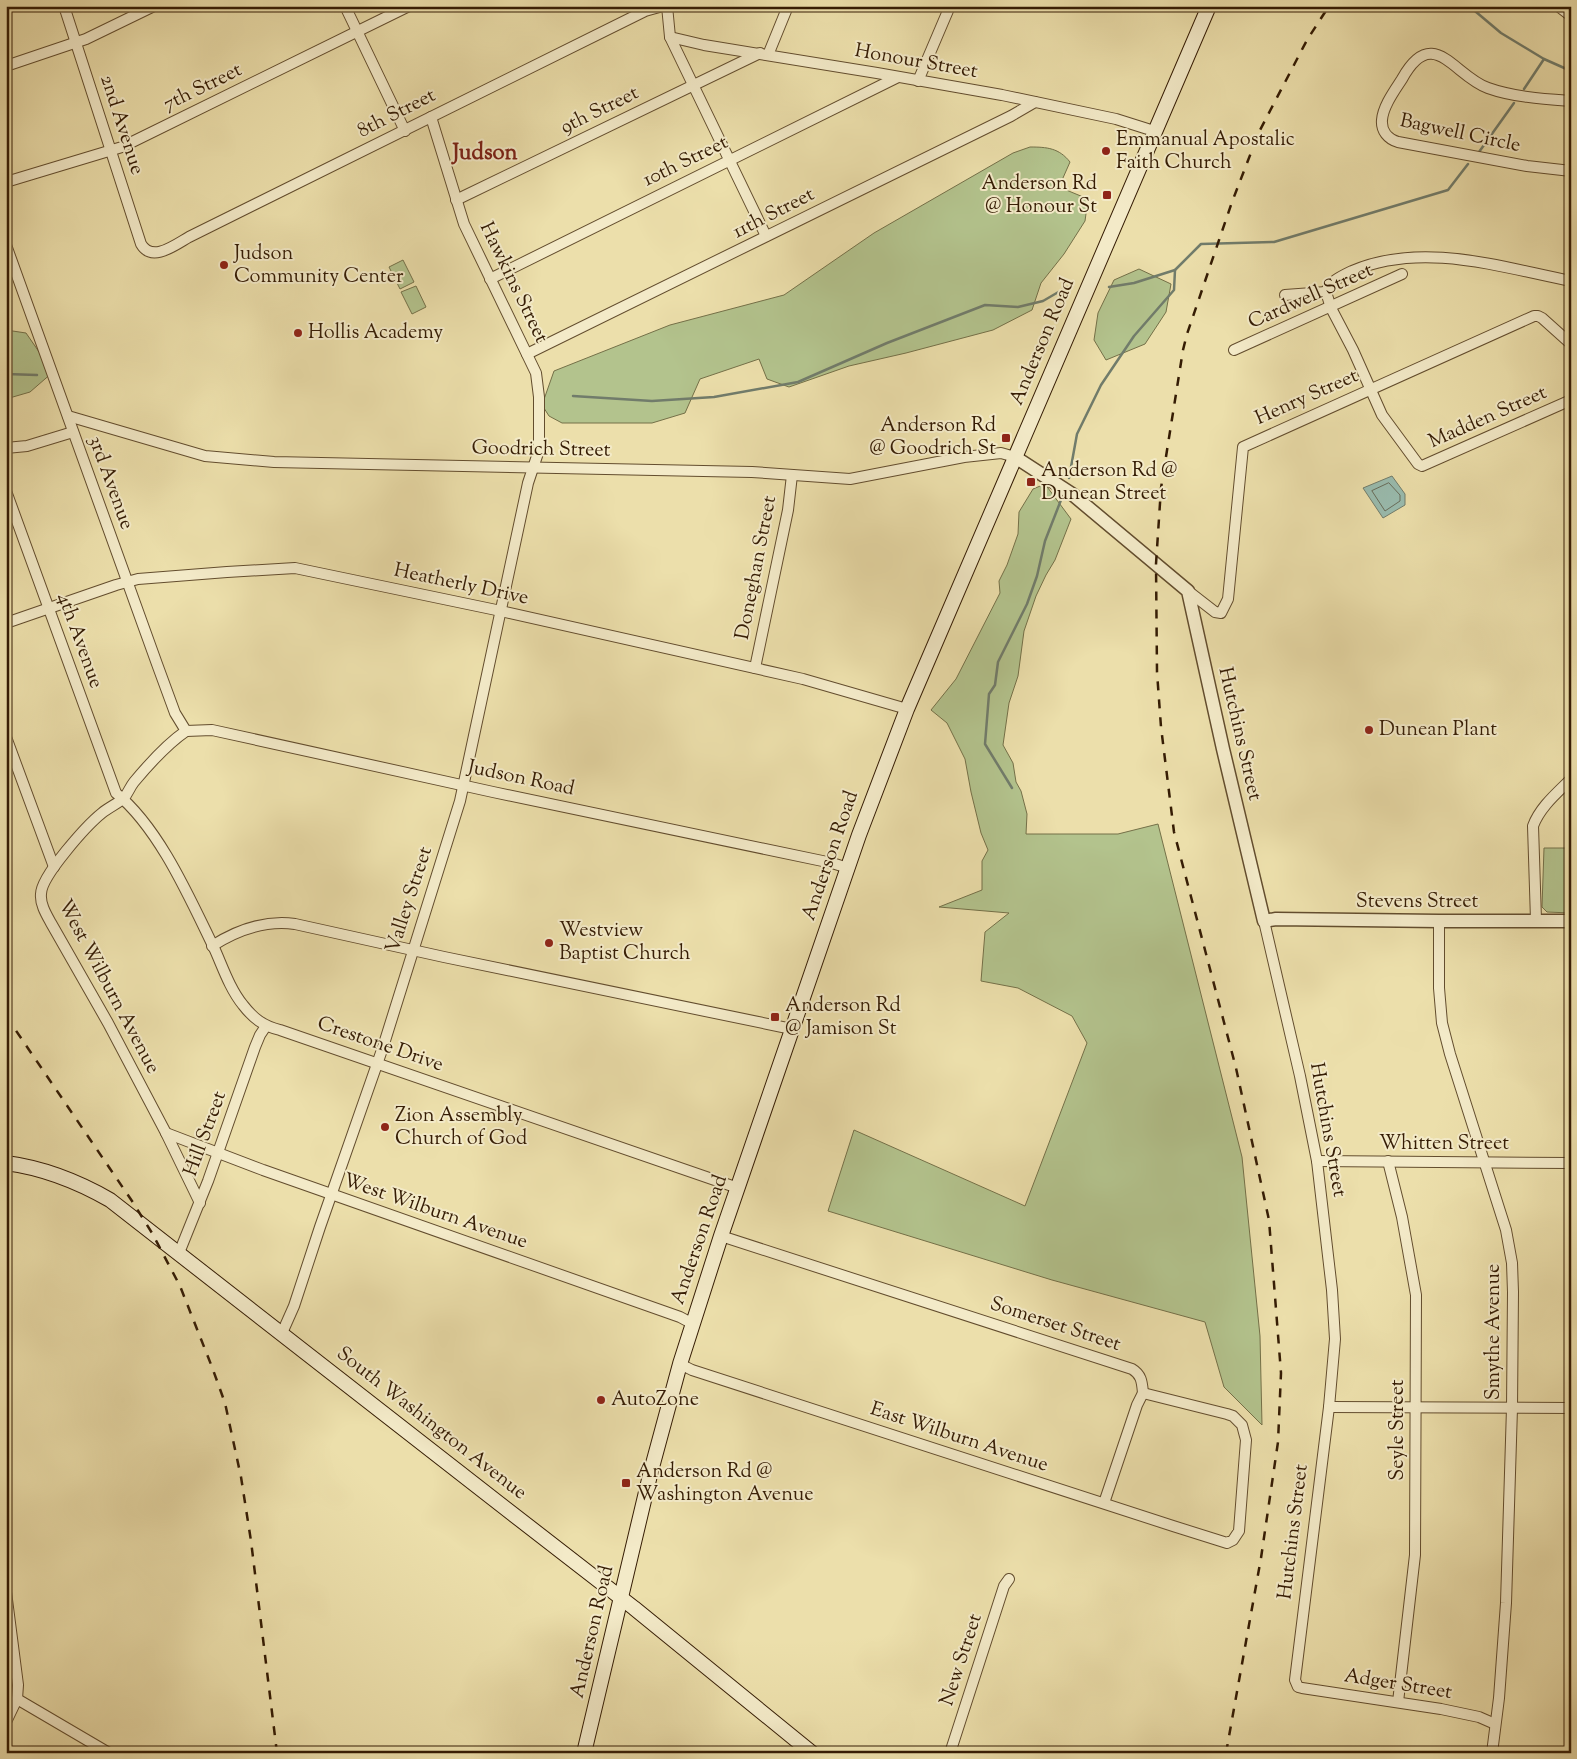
<svg xmlns="http://www.w3.org/2000/svg" width="1577" height="1759" font-family="'Sorts Mill Goudy',serif">
  <rect width="100%" height="100%" fill="#ecdfab"/>
  <filter id="stains"><feTurbulence type="fractalNoise" baseFrequency=".004" numOctaves="4"/><feColorMatrix values="0 0 0 0 .2 0 0 0 0 .09 0 0 0 0 .02 0 0 0 .5 -.17"/></filter>
  <radialGradient id="worn" r=".72"><stop offset=".6" stop-color="#630" stop-opacity="0"/><stop offset="1" stop-color="#630" stop-opacity=".3"/></radialGradient>
  <g fill="#b3c38d" stroke="#747048">
    <path d="M1030,147C1047,147 1059,148 1070,162L1059,187L1088,199L1085,221L1064,254L1041,283L1032,310L993,330L906,353L849,366L789,387L767,379L759,359L700,379L685,413L652,423H562L549,416L542,405L554,371L670,325L784,295L874,233L1013,153Z"/>
    <path d="M403,260L414,282L400,289L389,267Z"/>
    <path d="M1139,269L1171,284L1166,312L1145,344L1106,360L1094,340L1098,313L1114,280Z"/>
    <path d="M416,286L426,307L412,314L401,292Z"/>
    <path d="M6,330L26,333L53,372L30,392L6,399Z"/>
    <path d="M1045,484L1071,519L1055,560L1046,575L1036,596L1024,631L1018,676L1009,703L1003,745L1013,763L1016,782L1021,791L1027,814L1026,834H1118L1158,824L1242,1157L1260,1336L1262,1425L1224,1387L1205,1322L1052,1280L828,1211L854,1130L1025,1206L1087,1043L1072,1016L1018,988L981,981L985,932L1009,913L939,907L982,890V861L988,850L981,833L971,792L965,759L947,723L931,710L956,679L1000,593L999,581L1007,565L1018,534L1019,512L1033,489Z"/>
    <path d="M1544,848H1571V913L1547,912L1542,907Z"/>
  </g>
  <path fill="#99bcaf" stroke="#717c6b" d="M1392,476L1405,494V505L1383,518L1363,488Z"/>
  <g fill="none" stroke-linecap="round" stroke-linejoin="round">
    <path stroke="#676c5a" stroke-width="1" d="M1389,483L1400,495V501L1385,511L1372,491Z"/>
    <g stroke="#717c6b" stroke-width="2.5">
      <path d="M1392,6H1399"/>
      <path d="M1469,6L1501,33L1544,59L1571,71"/>
      <path d="M1524,89L1544,59"/>
      <path d="M1479,152L1514,103"/>
      <path d="M1109,287L1134,283L1175,270L1201,244L1274,242L1448,190L1468,164"/>
      <path d="M6,374L37,375"/>
      <path d="M573,396L652,401L714,397L798,382L887,343L985,305L1018,307L1043,301L1067,287"/>
      <path d="M1069,478L1077,434L1101,385L1134,336L1174,290L1175,270"/>
      <path d="M1012,788L985,744L989,694L995,685L998,662L1027,604L1037,576L1045,541L1061,500"/>
    </g>
    <defs>
      <g id="minor">
        <path d="M64,6L141,244C152,263 175,245 189,237L645,11L663,6"/>
        <path d="M345,6L405,131"/>
        <path d="M667,6L670,37L766,236"/>
        <path d="M1558,6L1571,16"/>
        <path d="M670,37L704,45L877,73L1002,95L1116,119L1154,131"/>
        <path d="M768,55L788,6"/>
        <path d="M6,66L86,39L154,6"/>
        <path d="M918,81L950,6"/>
        <path d="M1571,101C1544,99 1513,97 1488,88C1454,76 1433,23 1402,79C1395,90 1383,106 1382,120C1381,131 1388,139 1398,142L1527,166L1571,171"/>
        <path d="M6,182L122,147L409,6"/>
        <path d="M456,200L760,53"/>
        <path d="M6,245L157,664L175,713L186,731"/>
        <path d="M490,279L898,77"/>
        <path d="M1571,281C1499,267 1423,241 1352,271C1342,276 1330,281 1326,292L1331,308L1353,350L1382,415L1418,464L1422,466L1571,400"/>
        <path d="M1285,295L1326,292"/>
        <path d="M1234,350L1402,274"/>
        <path d="M527,354L1011,116L1035,102"/>
        <path d="M68,416L205,456L274,462L752,472L850,479L964,457L1001,453L1015,457"/>
        <path d="M6,448L27,446L73,432"/>
        <path d="M6,491L116,793C160,829 190,899 215,950C223,968 230,989 243,1005C253,1018 263,1026 280,1030L738,1188"/>
        <path d="M1188,591L1215,612L1221,613L1228,599L1243,447L1534,316H1538L1542,318L1571,344"/>
        <path d="M6,623L116,585L138,579L227,572L295,568L501,611L803,679L907,709"/>
        <path d="M755,668L788,510L792,475"/>
        <path d="M186,731L212,730L493,792L832,863L848,868"/>
        <path d="M186,731C167,744 149,764 134,782C130,787 128,793 124,798C120,802 108,808 102,813C87,825 41,876 41,894C40,904 46,914 51,923L108,1023L166,1133L200,1203"/>
        <path d="M6,737L54,867"/>
        <path d="M1536,920L1533,826C1540,807 1557,793 1571,779"/>
        <path d="M1264,921L1300,1076L1317,1161L1332,1290L1335,1339L1329,1407L1295,1680L1298,1687L1302,1688L1441,1709L1479,1717L1495,1724"/>
        <path d="M1439,921V988L1442,1023L1450,1054L1506,1230L1512,1263L1513,1292L1512,1408L1506,1603L1499,1698L1492,1753"/>
        <path d="M212,946C237,930 266,920 295,924L444,957L792,1029"/>
        <path d="M166,1133L263,1170L680,1317L693,1324"/>
        <path d="M1317,1161L1571,1163"/>
        <path d="M1388,1161L1402,1217L1416,1295L1415,1555L1398,1702"/>
        <path d="M721,1236L1132,1369C1142,1375 1142,1383 1143,1393"/>
        <path d="M179,1253L208,1181L255,1047L260,1035L266,1026"/>
        <path d="M282,1333L294,1306L320,1227L383,1047L460,801L528,483L539,450V397L536,373L464,224L431,117"/>
        <path d="M680,1364L692,1370L1173,1526L1227,1543L1233,1540L1239,1531L1246,1440L1242,1425L1233,1416L1227,1414L1143,1393"/>
        <path d="M1329,1407L1571,1408"/>
        <path d="M1104,1503L1137,1405L1143,1393"/>
        <path d="M6,1592L18,1685L17,1699L6,1722"/>
        <path d="M17,1699L109,1753"/>
        <path d="M950,1753L1004,1586L1009,1579"/>
      </g>
      <path id="tertiary" d="M1015,457L1072,494L1188,591L1223,749L1264,921L1276,919L1439,921H1571"/>
      <g id="secondary">
        <path d="M6,1163C44,1168 77,1181 110,1200L505,1508L634,1608L812,1753"/>
        <path d="M584,1753L651,1471L680,1364L721,1236L859,835L907,709L1209,6"/>
      </g>
    </defs>
    <use href="#minor" stroke="#634d2e" stroke-width="12"/>
    <use href="#tertiary" stroke="#634d2e" stroke-width="15"/>
    <use href="#secondary" stroke="#351c04" stroke-width="16"/>
    <use href="#minor" stroke="#f3eac8" stroke-width="10"/>
    <use href="#tertiary" stroke="#f3eac8" stroke-width="12"/>
    <use href="#secondary" stroke="#f3eac8" stroke-width="14"/>
    <g stroke="#351c04" stroke-width="2.5" stroke-dasharray="9 9" stroke-linecap="butt">
      <path d="M6,1016L132,1201L152,1233L180,1286L212,1367L225,1403L241,1477L251,1541L277,1753"/>
      <path d="M1226,1753L1261,1558L1278,1442L1281,1373L1269,1220L1236,1068L1174,832L1161,727L1157,672L1156,564L1161,488L1183,350L1187,334L1232,202L1259,132L1307,40L1329,6"/>
    </g>
  </g>
  <g fill="#8f2418" stroke="#f3eac8" stroke-width="2">
    <circle cx="1106" cy="151" r="5"/>
    <rect x="1102" y="190" width="10" height="10" rx="2.5"/>
    <circle cx="224" cy="265" r="5"/>
    <circle cx="298" cy="333" r="5"/>
    <rect x="1001" y="433" width="10" height="10" rx="2.5"/>
    <rect x="1026" y="477" width="10" height="10" rx="2.5"/>
    <circle cx="1369" cy="730" r="5"/>
    <circle cx="549" cy="943" r="5"/>
    <rect x="770" y="1012" width="10" height="10" rx="2.5"/>
    <circle cx="385" cy="1127" r="5"/>
    <circle cx="601" cy="1400" r="5"/>
    <rect x="621" y="1478" width="10" height="10" rx="2.5"/>
  </g>
  <g text-anchor="middle" dominant-baseline="central" stroke-width="4" stroke-linejoin="round" paint-order="stroke">
    <g font-size="20" fill="#351c04" stroke="#f3eac8">
      <text transform="translate(916 62) rotate(10)">Honour Street</text>
      <text transform="translate(203 88) rotate(-26)">7th Street</text>
      <text transform="translate(600 111) rotate(-26)">9th Street</text>
      <text transform="translate(397 114) rotate(-27)">8th Street</text>
      <text transform="translate(121 125) rotate(72)">2nd Avenue</text>
      <text transform="translate(1460 134) rotate(12)">Bagwell Circle</text>
      <text transform="translate(686 162) rotate(-26)">10th Street</text>
      <text transform="translate(774 214) rotate(-27)">11th Street</text>
      <text transform="translate(513 283) rotate(64)">Hawkins Street</text>
      <text transform="translate(1311 297) rotate(-24)">Cardwell Street</text>
      <text transform="translate(1043 342) rotate(-67)">Anderson Road</text>
      <text transform="translate(1307 398) rotate(-24)">Henry Street</text>
      <text transform="translate(1488 418) rotate(-24)">Madden Street</text>
      <text transform="translate(541 450) rotate(1)">Goodrich Street</text>
      <text transform="translate(110 483) rotate(70)">3rd Avenue</text>
      <text transform="translate(757 568) rotate(-79)">Doneghan Street</text>
      <text transform="translate(461 585) rotate(12)">Heatherly Drive</text>
      <text transform="translate(79 641) rotate(70)">4th Avenue</text>
      <text transform="translate(1239 734) rotate(77)">Hutchins Street</text>
      <text transform="translate(521 779) rotate(12)">Judson Road</text>
      <text transform="translate(831 856) rotate(-71)">Anderson Road</text>
      <text transform="translate(410 900) rotate(-72)">Valley Street</text>
      <text x="1417" y="902">Stevens Street</text>
      <text transform="translate(108 987) rotate(62)">West Wilburn Avenue</text>
      <text transform="translate(380 1045) rotate(19)">Crestone Drive</text>
      <text transform="translate(1327 1130) rotate(80)">Hutchins Street</text>
      <text transform="translate(206 1134) rotate(-70)">Hill Street</text>
      <text x="1444" y="1144">Whitten Street</text>
      <text transform="translate(435 1212) rotate(19)">West Wilburn Avenue</text>
      <text transform="translate(700 1240) rotate(-71)">Anderson Road</text>
      <text transform="translate(1055 1325) rotate(18)">Somerset Street</text>
      <text transform="translate(1494 1332) rotate(-90)">Smythe Avenue</text>
      <text transform="translate(431 1424) rotate(38)">South Washington Avenue</text>
      <text transform="translate(1398 1430) rotate(-90)">Seyle Street</text>
      <text transform="translate(959 1438) rotate(18)">East Wilburn Avenue</text>
      <text transform="translate(1294 1532) rotate(-83)">Hutchins Street</text>
      <text transform="translate(593 1632) rotate(-77)">Anderson Road</text>
      <text transform="translate(962 1660) rotate(-72)">New Street</text>
      <text transform="translate(1398 1685) rotate(9)">Adger Street</text>
    </g>
    <g font-size="20" fill="#351c04" stroke="#f3eac8" text-anchor="start">
      <text x="1116" y="140">Emmanual Apostalic<tspan x="1116" dy="23">Faith Church</tspan></text>
      <text x="1097" y="184" text-anchor="end">Anderson Rd<tspan x="1097" dy="23">@ Honour St</tspan></text>
      <text x="234" y="254">Judson<tspan x="234" dy="23">Community Center</tspan></text>
      <text x="308" y="333">Hollis Academy</text>
      <text x="996" y="426" text-anchor="end">Anderson Rd<tspan x="996" dy="23">@ Goodrich St</tspan></text>
      <text x="1041" y="471">Anderson Rd @<tspan x="1041" dy="23">Dunean Street</tspan></text>
      <text x="1379" y="730">Dunean Plant</text>
      <text x="559" y="931">Westview<tspan x="559" dy="23">Baptist Church</tspan></text>
      <text x="785" y="1006">Anderson Rd<tspan x="785" dy="23">@ Jamison St</tspan></text>
      <text x="395" y="1116">Zion Assembly<tspan x="395" dy="23">Church of God</tspan></text>
      <text x="611" y="1400">AutoZone</text>
      <text x="636" y="1472">Anderson Rd @<tspan x="636" dy="23">Washington Avenue</tspan></text>
    </g>
    <g font-size="22" font-weight="bold" fill="#7a1f14" stroke="#f3eac8">
      <text x="485" y="154">Judson</text>
    </g>
  </g>
  <rect width="1577" height="1759" fill="none" stroke="#ecdfab" stroke-width="25"/>
  <rect x="8" y="8" width="1562" height="1744" fill="none" stroke="#351c04" stroke-width="2.5"/>
  <rect x="12" y="12" width="1552" height="1734" fill="none" stroke="#351c04"/>
  <rect width="100%" height="100%" filter="url(#stains)"/>
  <rect width="100%" height="100%" fill="url(#worn)"/>
</svg>
